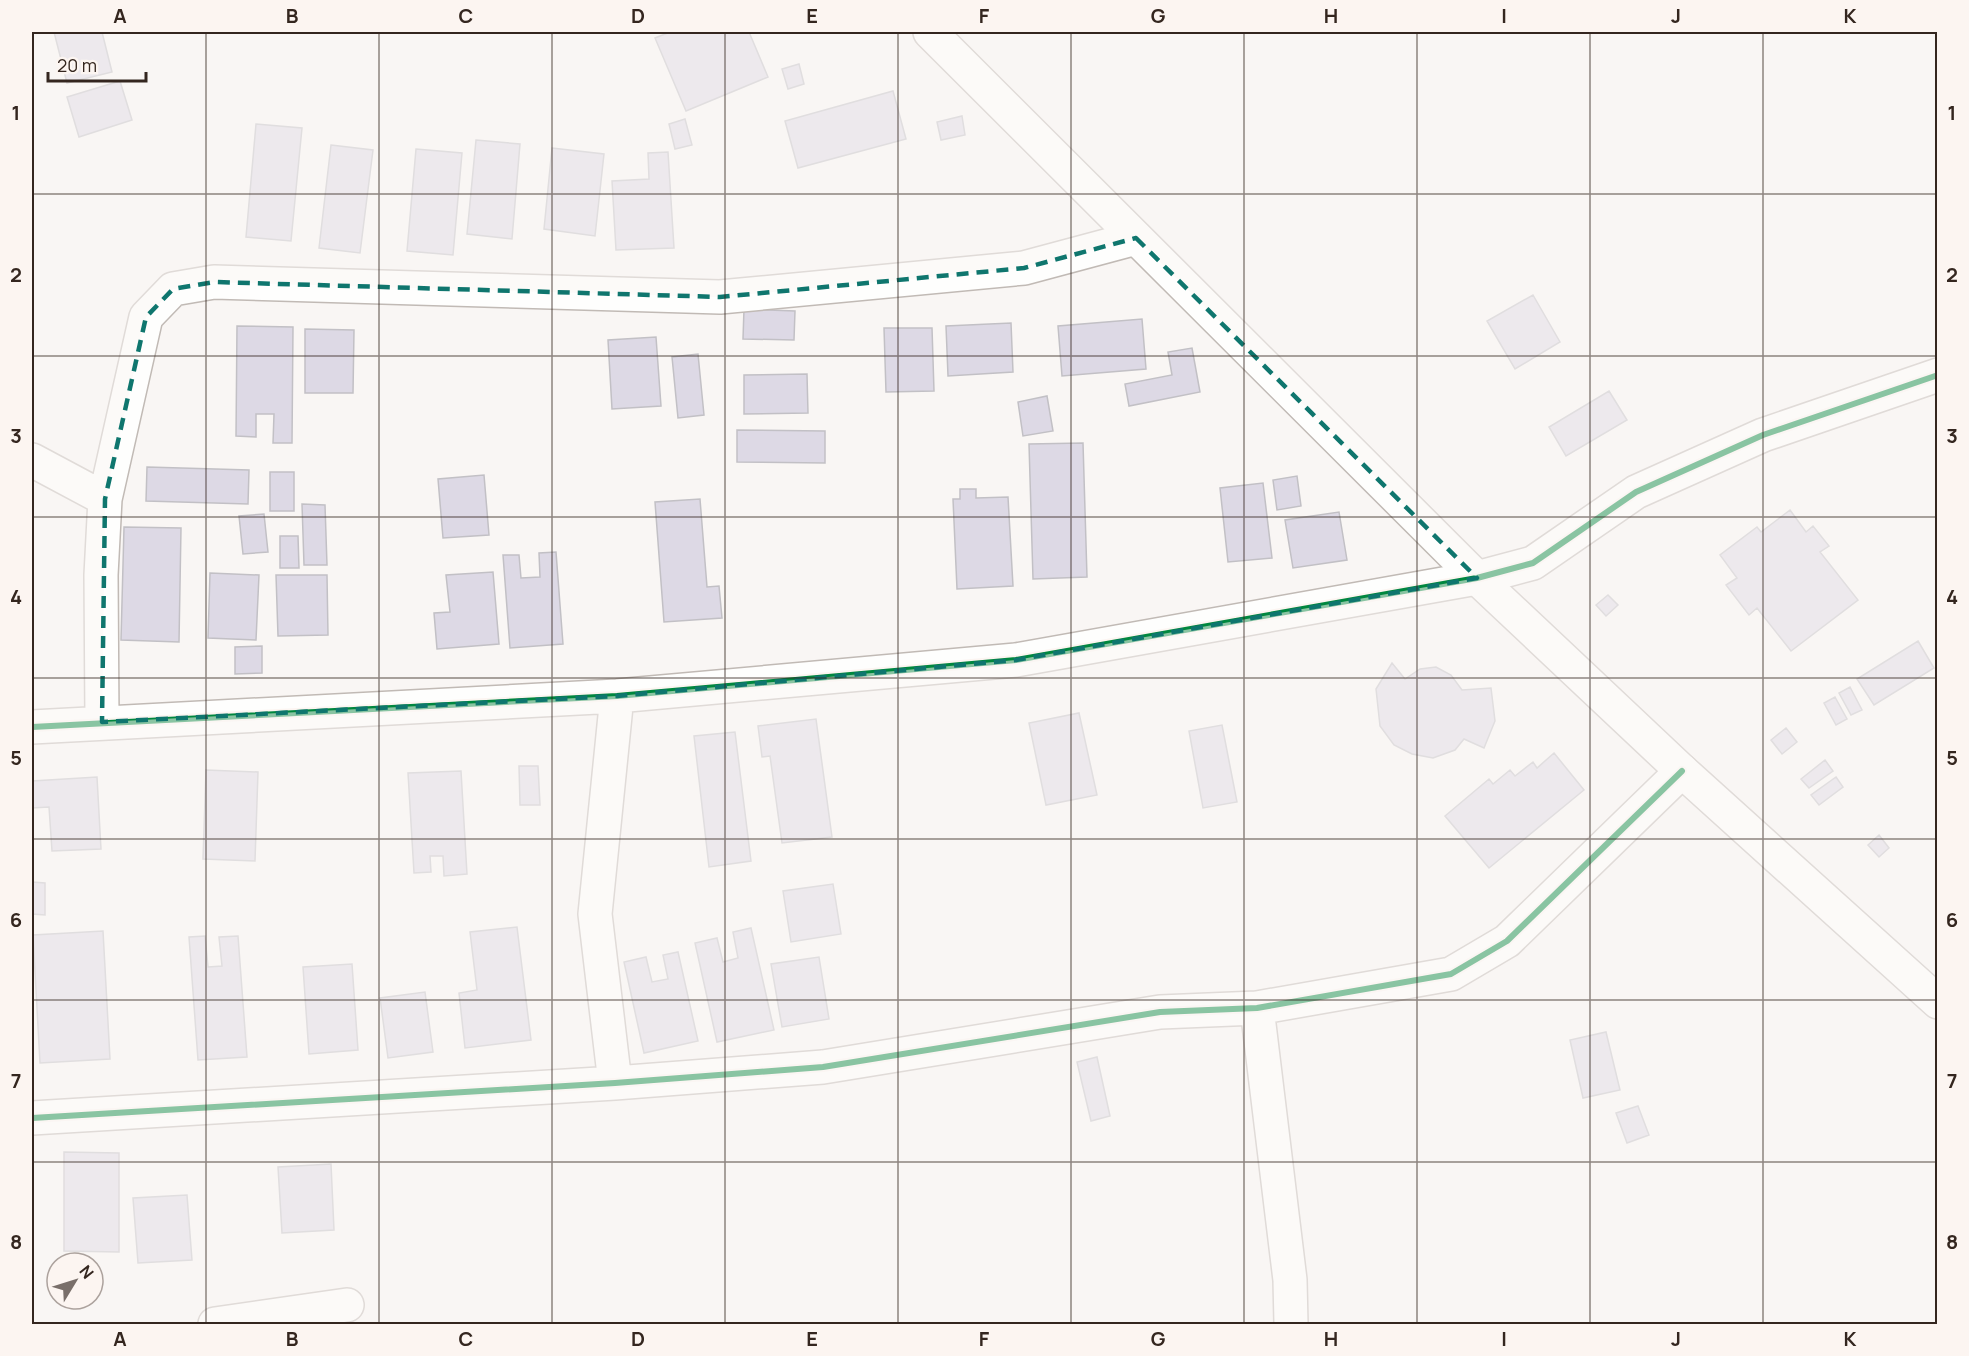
<svg xmlns="http://www.w3.org/2000/svg" width="1969" height="1356" viewBox="0 0 1969 1356" font-family="Manrope,sans-serif">
	<style>
		.building { fill: #ddd9e5; stroke: #c2c0c5; stroke-width: 1.5 }
		.lines { fill: none; stroke-linecap: round; stroke-linejoin: round }
		.street-casing { stroke: #c1bab5; stroke-width: 36 }
		.secondary-casing { stroke: #c1bab5; stroke-width: 36 }
		.street { stroke: #fefefd; stroke-width: 33 }
		.secondary { stroke: #fefefd; stroke-width: 33 }
		.cycleway-casing { stroke: #fcf5f1; stroke-width: 10 }
		.cycleway { stroke: #00873e; stroke-width: 6 }
		.marked { fill: none; stroke: #0f766e; stroke-width: 4.5; stroke-dasharray: 12 8; stroke-linejoin: round }
		.grid { fill: none; stroke: #34261f; stroke-width: 1.5; stroke-opacity: 0.55 }
		.neatline { fill: none; stroke: #34261f; stroke-width: 2 }
		.grid-label { font-size: 20px; text-anchor: middle; font-weight: bold; fill: #34261f }
	</style>
	<rect width="100%" height="100%" fill="#f9f6f4"/>
	<path class="building" d="M54,32H102L112,72L67,83Z
		M670,32H749L768,77L686,111L655,38Z
		M799,64L804,84L788,89L782,69Z
		M120,81L132,120L79,137L67,97Z
		M893,91L906,139L798,168L785,121Z
		M962,116L965,135L941,140L937,122Z
		M685,119L692,145L675,149L669,124Z
		M256,124L302,128L291,241L246,237Z
		M476,140L520,144L512,239L467,234Z
		M331,145L373,150L360,253L319,248Z
		M552,148L604,154L595,236L544,229Z
		M416,149L462,153L453,255L407,251Z
		M668,152L674,248L616,250L612,181L649,179L648,153Z
		M1533,295L1560,342L1515,369L1487,321Z
		M744,309L795,311L794,340L743,339Z
		M1142,319L1146,369L1062,376L1058,326Z
		M1011,323L1013,372L948,376L946,326Z
		M237,326L293,327L292,443H273L274,414H256V437L236,436Z
		M884,328H932L934,391L886,392Z
		M305,329L354,330L353,393H305Z
		M656,337L661,406L612,409L608,340Z
		M1192,348L1200,392L1129,406L1125,384L1172,375L1168,352Z
		M698,354L704,415L678,418L672,357Z
		M807,374L808,413L744,414V375Z
		M1609,391L1627,420L1566,456L1549,427Z
		M1047,396L1053,431L1023,436L1018,402Z
		M737,430L825,431V463L737,462Z
		M1083,443L1087,577L1033,579L1029,444Z
		M147,467L249,470L248,504L146,501Z
		M270,472H294V511H270Z
		M484,475L489,535L443,538L438,479Z
		M1297,476L1301,506L1277,510L1273,480Z
		M1263,483L1272,558L1228,562L1220,488Z
		M960,489H976V498L1008,497L1013,586L957,589L953,499H960Z
		M700,499L707,587L719,586L722,618L664,622L655,502Z
		M302,504L325,505L327,565H304Z
		M1790,510L1806,532L1813,526L1829,546L1820,552L1858,600L1791,651L1757,608L1749,615L1726,585L1737,578L1720,555L1757,527L1761,532Z
		M1339,512L1347,560L1293,568L1285,520Z
		M264,514L268,552L243,554L239,516Z
		M124,527L181,528L179,642L121,640Z
		M280,536H298L299,568H280Z
		M556,552L563,644L510,648L503,555H519L521,578L540,577L539,553Z
		M493,572L499,644L437,649L434,613L450,612L446,575Z
		M210,573L259,575L256,640L208,638Z
		M276,575H327L328,635L278,636Z
		M1608,595L1618,605L1606,616L1596,605Z
		M1918,641L1934,668L1874,705L1857,679Z
		M262,646V673L235,674V647Z
		M1392,663L1405,679L1420,669L1436,667L1451,675L1462,690L1491,688L1495,721L1484,748L1464,739L1455,750L1433,758L1412,754L1394,745L1380,726L1376,689Z
		M1850,687L1862,710L1851,715L1839,693Z
		M1835,697L1847,719L1836,725L1824,703Z
		M1079,713L1097,795L1046,805L1029,723Z
		M816,719L832,837L782,843L770,756L762,757L758,726Z
		M1222,725L1237,802L1203,808L1189,731Z
		M1786,728L1797,742L1782,754L1771,740Z
		M735,732L751,861L709,867L694,736Z
		M1554,753L1584,790L1489,868L1445,816L1489,779L1493,784L1510,770L1515,776L1533,762L1537,768Z
		M1825,760L1833,771L1809,788L1801,779Z
		M519,766H538L540,805H520Z
		M206,770L258,772L255,861L203,859Z
		M461,771L467,874L444,876L443,856H430L431,872L414,873L408,773Z
		M97,777L101,849L52,851L49,807L32,808V781Z
		M1836,777L1843,787L1819,805L1811,795Z
		M1879,835L1889,848L1879,857L1868,845Z
		M32,882L45,883V915L32,914Z
		M833,884L841,934L791,942L783,891Z
		M517,927L531,1040L465,1048L459,993L477,990L470,932Z
		M751,928L774,1030L717,1042L695,943L717,938L723,962L738,958L733,932Z
		M103,931L110,1059L40,1063L33,935Z
		M205,936L208,967L222,966L219,937L238,936L247,1057L198,1060L189,937Z
		M678,952L698,1041L644,1053L624,962L646,957L652,982L668,979L663,955Z
		M819,957L829,1019L782,1027L771,964Z
		M352,964L358,1050L309,1054L303,967Z
		M425,992L433,1052L388,1058L380,998Z
		M1606,1032L1620,1090L1583,1098L1570,1040Z
		M1097,1057L1110,1116L1091,1121L1077,1062Z
		M1638,1106L1649,1135L1627,1143L1616,1113Z
		M64,1152L119,1153V1252L64,1251Z
		M331,1164L334,1230L282,1233L278,1167Z
		M187,1195L192,1260L138,1263L133,1198Z"/>
	<g class="lines">
		<g class="street-casing">
			<path id="street" d="M32,460L105,499
				M102,722L101,575L105,499L146,317L173,289L214,282L720,297L1024,268L1136,238
				M32,727L617,696L1016,660L1477,578L1533,563L1636,492L1763,435L1938,375
				M1257,1008L1290,1280L1291,1324
				M615,1083L595,914L617,696
				M32,1118L615,1083L823,1067L1160,1012L1257,1008L1451,974L1507,941L1682,771
				M215,1324L347,1305"/>
		</g>
		<g class="secondary-casing">
			<path id="secondary" d="M930,32L1477,578L1682,771L1938,1002"/>
		</g>
		<use href="#street" class="street"/>
		<use href="#secondary" class="secondary"/>
		<g class="cycleway-casing">
			<path id="cycleway" d="M32,727L617,696L1016,660L1477,578L1533,563L1636,492L1763,435L1938,375
				M32,1118L615,1083L823,1067L1160,1012L1257,1008L1451,974L1507,941L1682,771"/>
		</g>
		<use href="#cycleway" class="cycleway"/>
	</g>
	<path d="M0 0H1969V1356H0ZM1136,238L1477,578L1016,660L617,696L102,722L105,499L146,317L173,289L214,282L720,297L1024,268Z" fill="#f9f6f4" fill-opacity=".55" fill-rule="evenodd"/>
	<path class="marked" d="M1136,238L1477,578L1016,660L617,696L102,722L105,499L146,317L173,289L214,282L720,297L1024,268Z"/>
	<path class="grid" d="M206,32V1324M379,32V1324M552,32V1324M725,32V1324M898,32V1324M1071,32V1324M1244,32V1324M1417,32V1324M1590,32V1324M1763,32V1324M32,194H1938M32,356H1938M32,517H1938M32,678H1938M32,839H1938M32,1000H1938M32,1162H1938"/>
	<rect width="1969" height="1356" fill="none" stroke="#fcf5f1" stroke-width="66"/>
	<g transform="translate(75 1281) rotate(52)"><circle r="28" fill="#fcf5f1" stroke="#aca29d" stroke-width="1.5"/>
	<path d="M0-4.5L10 22L0 15L-10 22Z" fill="#796f6a"/>
	<text y="-9" font-size="16" font-weight="bold" text-anchor="middle" fill="#34261f">N</text>
	</g>
	<path d="M48 72v9h98v-9" fill="none" stroke="#34261f" stroke-width="3"/>
	<text x="57" y="72" font-size="18" fill="#34261f" stroke="#fcf5f1" stroke-width="4.5" paint-order="stroke">20 m</text>
	<rect x="33" y="33" width="1903" height="1290" class="neatline"/>
	<g class="grid-label">
		<text x="120" y="23">A</text>
		<text x="292" y="23">B</text>
		<text x="466" y="23">C</text>
		<text x="638" y="23">D</text>
		<text x="812" y="23">E</text>
		<text x="984" y="23">F</text>
		<text x="1158" y="23">G</text>
		<text x="1331" y="23">H</text>
		<text x="1504" y="23">I</text>
		<text x="1676" y="23">J</text>
		<text x="1850" y="23">K</text>
		<text x="16" y="120">1</text>
		<text x="1952" y="120">1</text>
		<text x="16" y="282">2</text>
		<text x="1952" y="282">2</text>
		<text x="16" y="443">3</text>
		<text x="1952" y="443">3</text>
		<text x="16" y="604">4</text>
		<text x="1952" y="604">4</text>
		<text x="16" y="765">5</text>
		<text x="1952" y="765">5</text>
		<text x="16" y="927">6</text>
		<text x="1952" y="927">6</text>
		<text x="16" y="1088">7</text>
		<text x="1952" y="1088">7</text>
		<text x="16" y="1249">8</text>
		<text x="1952" y="1249">8</text>
		<text x="120" y="1346">A</text>
		<text x="292" y="1346">B</text>
		<text x="466" y="1346">C</text>
		<text x="638" y="1346">D</text>
		<text x="812" y="1346">E</text>
		<text x="984" y="1346">F</text>
		<text x="1158" y="1346">G</text>
		<text x="1331" y="1346">H</text>
		<text x="1504" y="1346">I</text>
		<text x="1676" y="1346">J</text>
		<text x="1850" y="1346">K</text>
	</g>
</svg>
